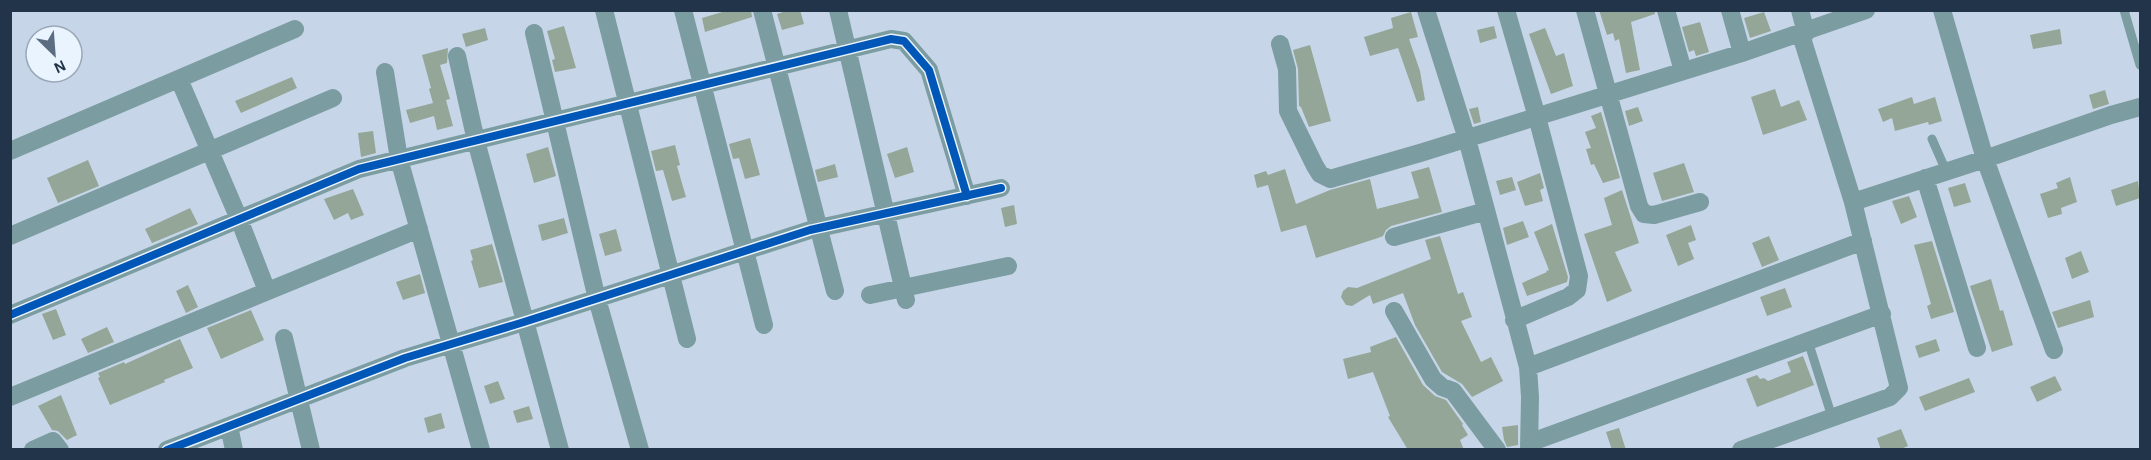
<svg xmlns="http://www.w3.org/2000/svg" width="2151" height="460" viewBox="0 0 2151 460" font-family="'Alegreya Sans',sans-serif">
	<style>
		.building { fill: #94a697 }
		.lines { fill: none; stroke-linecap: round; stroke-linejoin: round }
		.lane { stroke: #7b9ca1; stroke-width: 9 }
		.street { stroke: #7b9ca1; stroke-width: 18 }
		.cycleway-casing { stroke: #eaf4ff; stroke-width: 11 }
		.cycleway { stroke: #0057b8; stroke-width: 8 }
	</style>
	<rect width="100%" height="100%" fill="#c6d6e8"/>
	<path class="building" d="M729,10H751L752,17L705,32L702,18Z
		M789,10H800L804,24L782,30L777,14Z
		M1599,10H1655V14L1631,22L1640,70L1626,73L1619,39L1615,41L1613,33L1607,35Z
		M1411,12L1418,37L1409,39L1420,71L1425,100L1417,102L1398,48L1370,56L1364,37L1393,28L1391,18Z
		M1764,12L1771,31L1750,38L1744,18Z
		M1700,22L1709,52L1696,56L1694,50L1689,52L1682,27Z
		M564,26L576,68L555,72L552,60L555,59L547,31Z
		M1494,26L1497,38L1480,43L1477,30Z
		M485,28L488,40L466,47L462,34Z
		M1545,28L1556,56L1564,53L1573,86L1551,94L1529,34Z
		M2060,29L2062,44L2033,49L2030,35Z
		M1310,45L1331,121L1309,127L1301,107L1299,106L1298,69L1293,50Z
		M448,48L447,63L440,65L450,99L446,100L453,126L437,130L434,116L410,123L406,110L433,103L429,89L431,88L422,55Z
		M292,77L297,88L241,113L235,101Z
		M1775,89L1781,107L1799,100L1807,120L1763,135L1751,97Z
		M2105,90L2109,104L2093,109L2089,95Z
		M1912,97L1914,104L1935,97L1942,121L1929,125L1928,122L1895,131L1892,118L1883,122L1878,109Z
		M1478,107L1481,122L1474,124L1469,109Z
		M1638,107L1643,121L1629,126L1625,111Z
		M1601,112L1620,178L1603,183L1594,164L1591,165L1586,149L1591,148L1585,132L1596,128L1591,116Z
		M373,131L376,153L361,157L358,133Z
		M750,138L760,175L745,179L739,158L733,159L729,144Z
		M675,145L680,165L677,166L686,197L672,201L663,170L656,171L651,151Z
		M548,147L556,176L534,183L526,154Z
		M907,147L914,172L895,178L887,154Z
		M88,160L99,186L58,203L47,178Z
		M1684,163L1694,192L1662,201L1653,173Z
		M835,164L838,177L818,182L815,170Z
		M1429,167L1442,212L1391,226L1386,230L1383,236L1378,238L1316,258L1306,225L1281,232L1268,185L1257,188L1254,175L1266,171L1268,175L1285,169L1296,204L1330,190L1370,179L1377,209L1419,198L1411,172Z
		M1540,173L1544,188L1540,190L1543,201L1525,206L1517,182Z
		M1512,177L1516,190L1500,195L1496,181Z
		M2070,177L2077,202L2061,208L2062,214L2048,218L2040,194L2058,188L2056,183Z
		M2138,181L2140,198L2116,206L2111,190Z
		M1965,183L1971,202L1954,207L1948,188Z
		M353,189L364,215L351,220L348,213L334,220L324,199Z
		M1622,190L1639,243L1615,252L1632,291L1607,302L1584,234L1612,225L1604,198Z
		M1909,196L1917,217L1901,224L1892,201Z
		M1014,205L1017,224L1005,227L1001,208Z
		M190,208L198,224L152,243L145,229Z
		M564,218L568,233L542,241L538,225Z
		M1523,221L1529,237L1507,245L1503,228Z
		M1552,224L1568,277L1567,282L1527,296L1522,283L1547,272L1546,271L1549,270L1534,232Z
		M1691,225L1696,240L1688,243L1694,259L1678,266L1666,235Z
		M616,229L622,251L605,256L599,234Z
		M1440,236L1458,294L1463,292L1472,317L1461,321L1481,362L1491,357L1503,381L1472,397L1462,384L1442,372L1415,325L1403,293L1373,304L1370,295L1352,306L1346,305L1341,297L1343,291L1348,287L1357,288L1431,259L1425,240Z
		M1769,236L1779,260L1762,267L1752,243Z
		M1932,241L1954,312L1931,319L1927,306L1931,304L1914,245Z
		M492,244L503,282L479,288L471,261L473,260L470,250Z
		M2081,251L2089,272L2072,279L2065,258Z
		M420,274L425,293L403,300L396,282Z
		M1991,279L2000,311L2003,310L2013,345L1992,352L1970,286Z
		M188,285L198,307L186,313L176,291Z
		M1785,288L1792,307L1767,316L1760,297Z
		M2090,300L2094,317L2058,328L2052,312Z
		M56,309L66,335L53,340L42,314Z
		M251,310L264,340L221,359L207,328Z
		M107,327L114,342L88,353L81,339Z
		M1396,337L1423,385L1435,396L1446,400L1463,424L1462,425L1468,435L1460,440L1464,450H1408L1388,417L1390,416L1373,372L1348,379L1343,359L1371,352L1370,347Z
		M180,339L193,368L164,380L165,382L110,405L98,378L100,377L98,373L124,362L125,364Z
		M1936,339L1940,351L1919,358L1915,346Z
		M1803,356L1814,385L1757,407L1746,379L1757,375L1760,379L1764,378L1768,381L1791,372L1787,362Z
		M2055,376L2062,390L2037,402L2030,387Z
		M1969,378L1975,392L1925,411L1919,397Z
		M498,381L505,399L490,404L484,386Z
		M61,395L77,435L67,440L58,431L52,430L38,406Z
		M529,406L533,419L517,423L513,411Z
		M441,413L445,428L428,433L424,418Z
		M1518,425V445L1507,447L1504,440L1502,427Z
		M1619,428L1626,450H1612L1606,432Z
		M1901,429L1908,446L1898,450H1881L1877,438Z"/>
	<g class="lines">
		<path class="lane" d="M2124,10L2140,65
			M1932,139L1943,164L1951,170
			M1808,341L1832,417"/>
		<path class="street" d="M604,10L687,339
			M683,10L764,325
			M762,10L835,291
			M838,10L906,300
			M1426,10L1467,139L1528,367L1530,397L1529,450
			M1506,10L1537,117L1579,276L1577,290L1568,297L1514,320
			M1585,10L1639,206L1644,214L1654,215L1700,202
			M1666,10L1683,71
			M1730,10L1742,53
			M1800,10L1806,33
			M534,33L597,299L640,450
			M1801,35L1853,202L1985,159L1942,10
			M1280,44L1287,69L1288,111L1315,166L1320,174L1330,179L1420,153L1742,53L1866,10
			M457,56L476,141L560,450
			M385,72L399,159L481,450
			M179,79L239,219L267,291
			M10,151L295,29
			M1925,178L1977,348
			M10,236L333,98
			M1394,237L1486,211
			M870,295L1008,266
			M1394,311L1433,379L1442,387L1453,391L1497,450
			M10,315L359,169L891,39L904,41L929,70L967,196
			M284,338L311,450
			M2054,350L1985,159L2111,115L2140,107
			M1528,367L1863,241
			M10,397L419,229
			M229,426L234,450
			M1529,443L1882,314
			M33,450L53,441L60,450
			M167,450L405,358L524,322L810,230L1001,188
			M1741,450L1890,397L1899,388L1853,202"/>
		<g class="cycleway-casing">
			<path id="cycleway" d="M10,315L359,169L891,39L904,41L929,70L967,196
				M167,450L405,358L524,322L810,230L1001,188"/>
		</g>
		<use href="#cycleway" class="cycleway"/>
	</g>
	<rect width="2151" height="460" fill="none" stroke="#213449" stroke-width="24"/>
	<g transform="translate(54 54) rotate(155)"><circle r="28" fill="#eaf4ff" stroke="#9aa7b6" stroke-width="1.5"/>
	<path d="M0-4.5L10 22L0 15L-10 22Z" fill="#5b6d81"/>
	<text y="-9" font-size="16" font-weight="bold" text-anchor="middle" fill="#213449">N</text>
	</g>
</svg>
